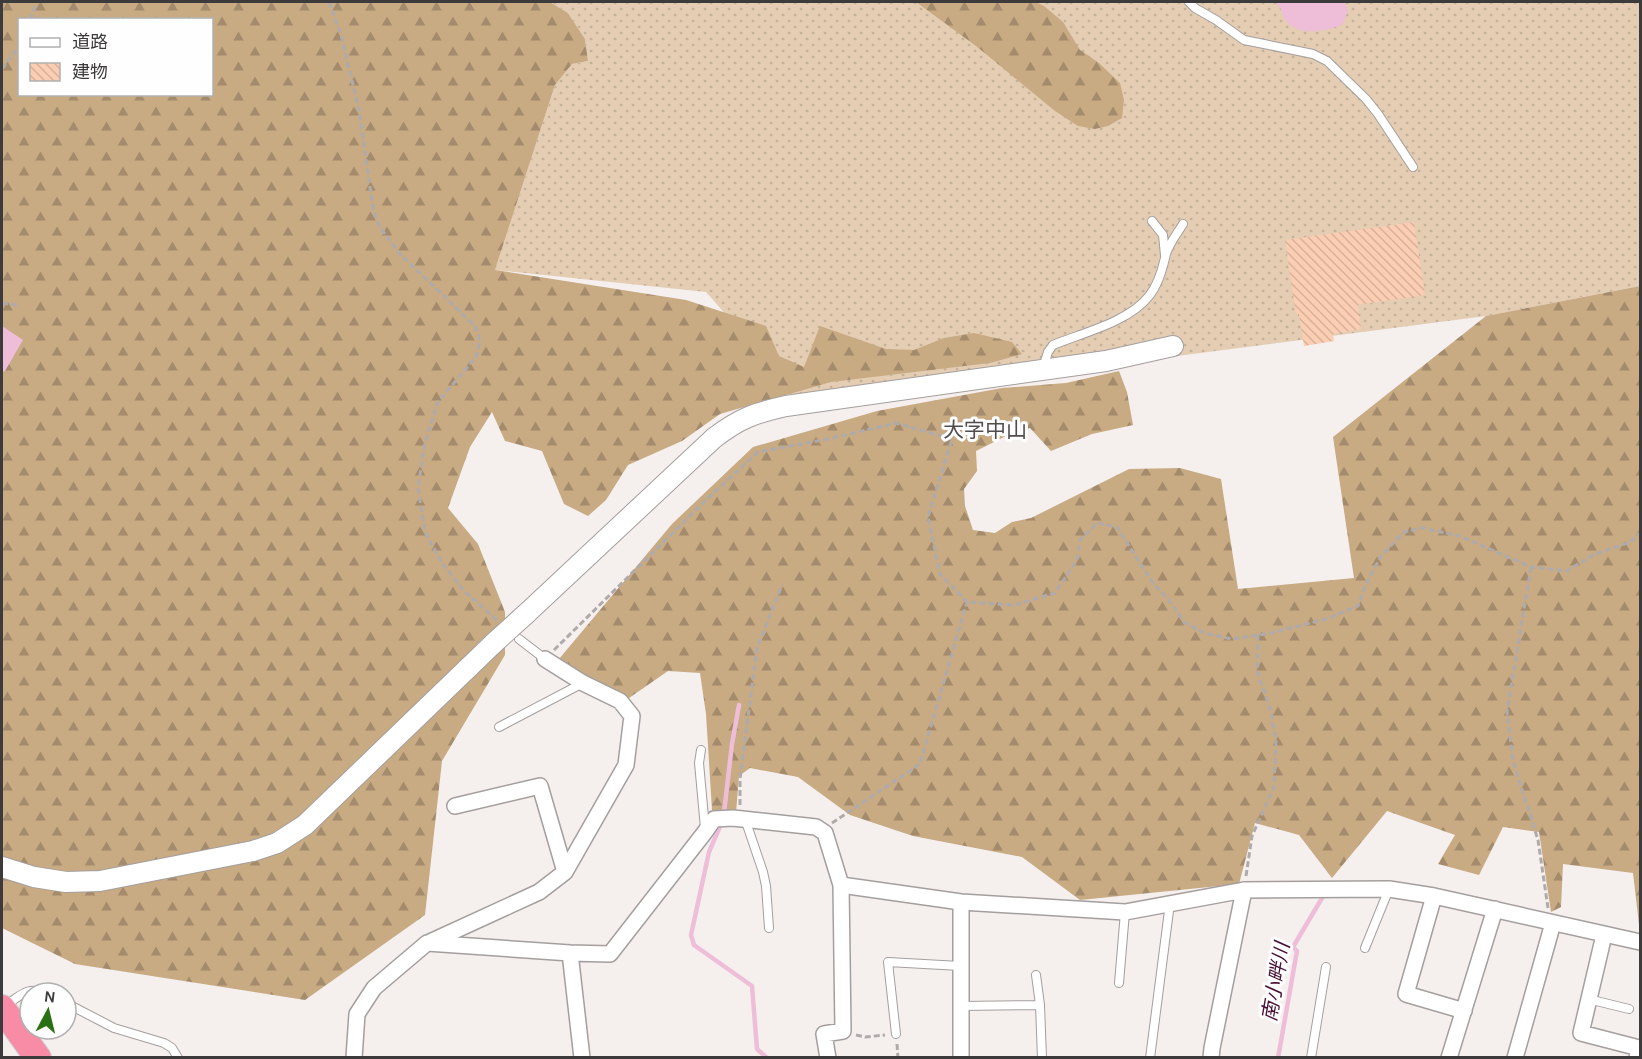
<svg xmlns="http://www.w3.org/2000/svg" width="1642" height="1059" viewBox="0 0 1642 1059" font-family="Karla,'Noto Sans JP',sans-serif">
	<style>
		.grass { fill: url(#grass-dots) }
		.forest { fill: url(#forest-firs); fill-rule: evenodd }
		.water { fill: #eebed8 }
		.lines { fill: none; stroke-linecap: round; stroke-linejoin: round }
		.stream { stroke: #eebed8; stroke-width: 4.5 }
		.building { fill: url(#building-back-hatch) }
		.service-casing { stroke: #a49f9e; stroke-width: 10 }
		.minor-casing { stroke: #a49f9e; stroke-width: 18 }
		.tertiary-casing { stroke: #a49f9e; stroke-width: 22 }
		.trunk-casing { stroke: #ccc; stroke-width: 28 }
		.path { stroke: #b0abab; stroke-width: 3; stroke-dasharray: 6 3; stroke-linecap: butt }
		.service { stroke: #fff; stroke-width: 8 }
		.minor { stroke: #fff; stroke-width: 15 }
		.tertiary { stroke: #fff; stroke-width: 20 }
		.trunk { stroke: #f88ca7; stroke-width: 26 }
		.tertiary-bridge-casing { stroke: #a49f9e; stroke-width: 22; stroke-linecap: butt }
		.tertiary-bridge { stroke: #fff; stroke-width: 20 }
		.labels { text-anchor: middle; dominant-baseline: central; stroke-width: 6; stroke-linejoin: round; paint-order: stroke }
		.water-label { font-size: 20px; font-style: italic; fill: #481135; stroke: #fffefe }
		.quarter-label { font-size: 21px; fill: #514d4c; stroke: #fffefe }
	</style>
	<defs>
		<pattern id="grass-dots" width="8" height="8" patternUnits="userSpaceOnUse" patternTransform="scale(1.5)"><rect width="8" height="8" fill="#e4cdb2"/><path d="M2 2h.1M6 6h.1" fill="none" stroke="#c4b19a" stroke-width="1.8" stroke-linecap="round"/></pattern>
		<pattern id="forest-firs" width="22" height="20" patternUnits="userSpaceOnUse" patternTransform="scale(1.5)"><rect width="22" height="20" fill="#c8aa83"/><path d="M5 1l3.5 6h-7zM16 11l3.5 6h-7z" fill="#a48b6c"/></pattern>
		<pattern id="building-back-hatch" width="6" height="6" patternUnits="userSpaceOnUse" patternTransform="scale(1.5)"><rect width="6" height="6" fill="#fbcdb3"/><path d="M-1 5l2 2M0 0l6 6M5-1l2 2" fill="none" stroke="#d8b19b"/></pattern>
	</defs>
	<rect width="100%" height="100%" fill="#f5efee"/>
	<path class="grass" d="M550,2H1640V286L1486,316L1007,378L800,408L766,360L706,292L495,270L555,85L572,64L588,61L585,39L568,13Z"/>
	<path class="forest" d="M2,2H550L568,13L585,39L588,61L572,64L555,85L495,270L686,300L766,326L779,356L804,367L820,326L886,349L914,350L944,338L974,333L1012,342L1022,354L990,363L831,382L720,414L682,441L628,465L606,500L588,516L564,504L542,451L505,441L492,412L470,447L448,508L478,544L505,612V655L442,761L425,915L305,1000L75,964L2,928ZM20,20H212V94H20Z
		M916,2H1036L1044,6L1063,22L1080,50L1099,63L1120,83L1124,100L1122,118L1108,126L1095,129L1078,126L1055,111L976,46Z
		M1640,286V933L1633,873L1563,864L1561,907L1551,912L1539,832L1503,827L1479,875L1438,864L1455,835L1387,811L1332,878L1299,835L1255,823L1239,884L1080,900L1022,857L913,836L850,815L798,777L750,768L739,776L736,813L712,810L706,714L700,673L668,671L629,698L562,667L559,659L672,524L753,447L877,411L1002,388L1066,383L1119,371L1127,392L1133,425L1092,434L1051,451L1030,428L1012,433L976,451L977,471L964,489L965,506L973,530L995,533L1012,522L1031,518L1129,469L1180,468L1221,479L1238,589L1354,578L1333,437L1486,316Z"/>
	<path class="water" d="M1276,2H1345L1348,11L1342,25C1326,31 1300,37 1287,22C1282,16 1282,8 1276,2Z
		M2,326L23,340L5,371L2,372Z"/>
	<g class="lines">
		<path class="stream" d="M724,813L732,744L739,705
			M721,824L709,852L691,935L694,945L752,986L757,1049L767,1058
			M1278,1058L1297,951L1293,947L1325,893"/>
	</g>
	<path class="building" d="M1414,222L1425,295L1358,305L1361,329L1333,334L1334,341L1304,346L1299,314L1296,315L1285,240Z"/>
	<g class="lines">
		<g class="service-casing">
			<path id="service" d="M1189,2L1195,8L1216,20L1244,40L1313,54L1327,61L1366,99L1378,114L1413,167
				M1152,221L1163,235L1165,255
				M1043,368L1048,352L1053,345C1082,333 1129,322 1149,296C1158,285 1162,271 1165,258C1167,246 1177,234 1183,224
				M519,639L545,659
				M499,727L583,683
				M701,750L699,763L705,828
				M745,819L763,872L766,886L769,928
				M1365,948L1389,889
				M1036,975L1040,1005L1042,1058
				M1119,983L1125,912
				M1588,999L1629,1009
				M66,1003L114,1028L164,1043L172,1048L178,1058
				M6,1005C20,996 28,986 44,993
				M961,1006L1040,1005
				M896,1034L888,962L960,966
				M1150,1058L1170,903
				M1311,1058L1326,967"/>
		</g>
		<g class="minor-casing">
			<path id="minor" d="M455,806L540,786L565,872
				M1434,896L1406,994L1464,1011
				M1604,935L1581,1033L1639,1048L1637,1058
				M430,942L539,892L565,872L626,765L632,716L620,701L583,683L545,659
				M570,953L582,1058
				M354,1058L357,1014L374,988L427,943L570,953L610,954L705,832L714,819L733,818L816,827L825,833L841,885L961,902L1125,912L1244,890L1389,889L1434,896L1640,942
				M828,1058L824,1034L843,1031L841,885
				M961,1058V902
				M1211,1058L1212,1048L1244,890
				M1449,1058L1495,909
				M1515,1058L1553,923"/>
		</g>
		<g class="tertiary-casing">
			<path id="tertiary" d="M527,613L714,438C740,418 755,413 786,406L1106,361L1173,346
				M2,867L34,877L66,882L100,881L253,851L277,843L305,825L495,642"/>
		</g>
		<g class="trunk-casing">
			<path id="trunk" d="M2,1008L38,1058"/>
		</g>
		<path class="path" d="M329,2L341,35L359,110L373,208L379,226L400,254L475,326L479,335V345L476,357L438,402L425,442L418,488L425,532L442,563L464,591L497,620
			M30,20L37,2
			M2,69L20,45
			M2,303L17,305
			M1531,567L1507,712L1513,761L1538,840L1548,908
			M554,650L703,503L758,452L828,439L896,423L952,439L928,517L940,574L967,602L1014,605L1055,593L1077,560L1080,540L1097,523L1117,527L1153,583L1169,600L1184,622L1204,633L1232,639L1271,633L1326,619L1358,606L1366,584L1381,556L1404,532L1422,528L1460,536L1531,567L1567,571L1593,555L1630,542L1640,533
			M740,805V779L757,648L782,585
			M832,823L920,764L967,602
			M1246,876L1252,836L1274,787L1276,740L1270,708L1257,671L1258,635
			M856,1035L865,1037L885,1035
			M897,1044L898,1058"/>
		<use href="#service" class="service"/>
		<use href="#minor" class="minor"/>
		<use href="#tertiary" class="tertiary"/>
		<use href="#trunk" class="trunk"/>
		<g class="tertiary-bridge-casing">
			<path id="tertiary-bridge" d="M495,642L527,613"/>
		</g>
		<use href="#tertiary-bridge" class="tertiary-bridge"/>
	</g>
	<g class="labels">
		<g class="water-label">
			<text transform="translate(1276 982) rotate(-80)">南小畔川</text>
		</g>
		<g class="quarter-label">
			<text x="985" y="430">大字中山</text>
		</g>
	</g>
	<rect width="1642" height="1059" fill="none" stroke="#3c3a3a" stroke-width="6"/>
	<rect x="18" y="18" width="195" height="78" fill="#fffefe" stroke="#b1b0b0" stroke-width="1.5"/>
	<rect x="30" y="38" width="30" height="9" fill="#ffffff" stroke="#b1b0b0" stroke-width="1.5"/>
	<text x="72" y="48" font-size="18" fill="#3c3a3a">道路</text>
	<rect x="30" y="63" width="30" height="18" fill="url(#building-back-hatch)" stroke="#b1b0b0" stroke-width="1.5"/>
	<text x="72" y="78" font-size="18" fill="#3c3a3a">建物</text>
	<g transform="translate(48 1011) rotate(7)"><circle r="28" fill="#fffefe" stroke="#b1b0b0" stroke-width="1.5"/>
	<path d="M0-4.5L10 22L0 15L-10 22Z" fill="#2a7112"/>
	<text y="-9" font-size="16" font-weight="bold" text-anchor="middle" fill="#3c3a3a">N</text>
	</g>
</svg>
